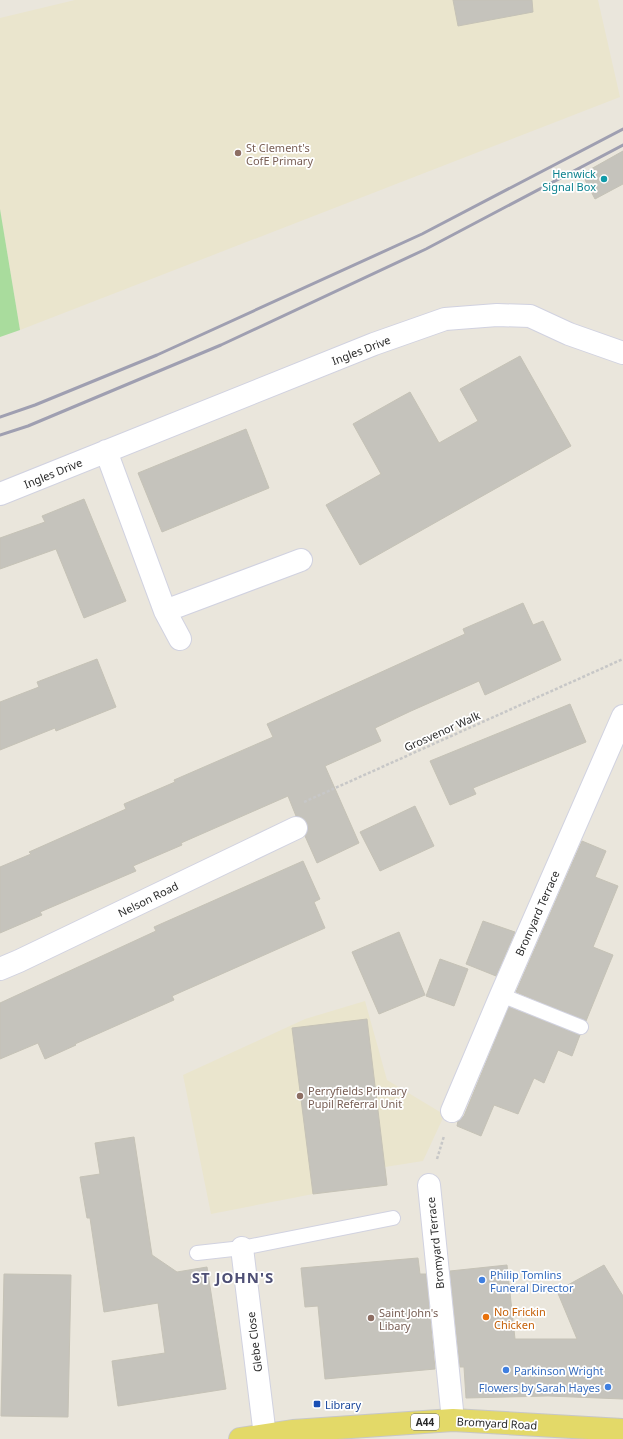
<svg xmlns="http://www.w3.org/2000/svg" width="623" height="1439" viewBox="0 0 623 1439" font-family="'Noto Sans',sans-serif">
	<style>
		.education { fill: #eae5cd }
		.green { fill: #a9dc9d }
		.building { fill: #c5c3bc; stroke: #c5c2b6 }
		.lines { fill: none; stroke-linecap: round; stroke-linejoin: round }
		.service-casing { stroke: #d1d2e0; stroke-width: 16 }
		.minor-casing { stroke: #d1d2e0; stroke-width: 24 }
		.primary-casing { stroke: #c7c7c7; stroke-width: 24 }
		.path { stroke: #c7c7c7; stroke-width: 2.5; stroke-dasharray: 3 2; stroke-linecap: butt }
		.service { stroke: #fff; stroke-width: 14 }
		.minor { stroke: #fff; stroke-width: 22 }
		.primary { stroke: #e3d968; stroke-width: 22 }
		.rail { stroke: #9f9fb1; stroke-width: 3 }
		.education-dot { fill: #8d6e63; stroke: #fff; stroke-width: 1.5 }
		.culture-dot { fill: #0f9aa8; stroke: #fff; stroke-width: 1.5 }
		.shop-dot { fill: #3f7fe0; stroke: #fff; stroke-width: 1.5 }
		.food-dot { fill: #e8710a; stroke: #fff; stroke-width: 1.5 }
		.transit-dot { fill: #1a4fb4; stroke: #fff; stroke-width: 1.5 }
		.labels { text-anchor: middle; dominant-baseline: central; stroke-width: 3.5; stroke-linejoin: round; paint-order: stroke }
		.shield { fill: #fff; stroke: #696969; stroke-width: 1 }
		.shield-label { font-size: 10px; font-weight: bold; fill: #292929 }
		.education-label { font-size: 11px; fill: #785e54; stroke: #fff; text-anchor: start }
		.culture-label { font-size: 11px; fill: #0d838f; stroke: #fff; text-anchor: end }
		.street-label { font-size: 11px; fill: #292929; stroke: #fff }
		.shop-label { font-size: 11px; fill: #366cbe; stroke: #fff; text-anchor: start }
		.food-label { font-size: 11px; fill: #c56008; stroke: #fff; text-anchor: start }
		.transit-label { font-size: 11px; fill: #164399; stroke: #fff; text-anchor: start }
		.district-label { font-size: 15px; font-weight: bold; letter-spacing: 1px; fill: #4e4f75; stroke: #fff }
	</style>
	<rect width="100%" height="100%" fill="#eae6dc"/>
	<path class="education" d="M75,0H598L620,97L20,330L0,209V18Z
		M365,1001L387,1080L440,1112L443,1118L423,1161L385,1167L387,1185L313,1194L211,1214L183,1075L305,1019Z"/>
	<path class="green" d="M0,209L20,330L0,337Z"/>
	<path class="building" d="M453,0H532L533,12L458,26Z
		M623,151V184L595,199L582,174Z
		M520,356L571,446L360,565L326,505L381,474L353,424L410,392L439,443L478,421L460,389Z
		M246,429L269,488L162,532L138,473Z
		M84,499L126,601L84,618L56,549L0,569V538L45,522L42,516Z
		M523,603L533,625L543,621L561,660L485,695L479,681L411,711L375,728L381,741L325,766L359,843L317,863L305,836L308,829L307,823L303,818L296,816L288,796L181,843L182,845L133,866L136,871L40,912L42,915L0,933V867L31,854L29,852L126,809L124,804L175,782L174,780L273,737L267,724L465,634L463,629Z
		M97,659L116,707L56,731L55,728L0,750V702L39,687L37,682Z
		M570,704L586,742L473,788L476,794L450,805L430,761Z
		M415,806L434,846L380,871L360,832Z
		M582,841L606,851L595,877L618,886L593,947L613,955L586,1021L516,992Z
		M303,861L320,899L314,902L325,928L172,996L174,1000L75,1044L76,1045L45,1059L38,1043L0,1059V1003L156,931L154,927Z
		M483,921L515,932L496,976L466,964Z
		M399,932L425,995L379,1014L352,952Z
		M440,959L468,969L454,1006L426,996Z
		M509,1007L580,1035L572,1056L558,1050L544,1083L534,1078L518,1114L494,1105L481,1136L457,1126L458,1121L464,1116Z
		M367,1019L387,1185L313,1194L292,1028Z
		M134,1137L152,1255L177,1272L207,1267L226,1389L118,1406L112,1361L165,1353L158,1303L104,1312L90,1218H87L80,1177L100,1174L95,1143Z
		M418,1258L420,1274H426L435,1369L325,1379L318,1306L305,1307L301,1268Z
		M507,1265L515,1339H577L557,1291L604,1265L623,1296V1399L548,1396L466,1398L464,1367H460L450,1271Z
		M4,1274L71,1275L68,1417L1,1416Z"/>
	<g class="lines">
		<g class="service-casing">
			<path id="service" d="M501,995L581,1027
				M197,1253L242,1248L393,1218"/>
		</g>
		<g class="minor-casing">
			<path id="minor" d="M106,451L165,611L180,639
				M0,494L374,344L445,319L497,315L530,316L569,334L623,353
				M165,611L301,560
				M0,969L19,961L296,828
				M452,1111L501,995L623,716
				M429,1185L453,1420
				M242,1248L265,1436"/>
		</g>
		<g class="primary-casing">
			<path id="primary" d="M240,1439L293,1431L453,1420L623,1430"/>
		</g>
		<path class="path" d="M304,802L623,659
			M437,1159L444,1136"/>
		<use href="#service" class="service"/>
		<use href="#minor" class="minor"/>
		<use href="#primary" class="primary"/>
		<path class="rail" d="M0,417L35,405L157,355L422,234L623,129
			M0,435L28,426L221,345L426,249L623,145"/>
	</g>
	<g class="education-dot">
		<circle cx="238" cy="153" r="4"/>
		<circle cx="300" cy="1096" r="4"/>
		<circle cx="371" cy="1318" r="4"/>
	</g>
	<circle class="culture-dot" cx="604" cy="179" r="4"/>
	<g class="shop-dot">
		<circle cx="482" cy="1280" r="4"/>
		<circle cx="506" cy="1370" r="4"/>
		<circle cx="608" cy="1387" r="4"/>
	</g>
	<circle class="food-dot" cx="486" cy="1317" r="4"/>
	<rect class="transit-dot" x="313" y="1400" width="8" height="8" rx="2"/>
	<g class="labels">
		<rect class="shield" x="411" y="1414" width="28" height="16" rx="3"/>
		<g class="shield-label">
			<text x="425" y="1422">A44</text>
		</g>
		<g class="education-label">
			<text x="246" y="147">St Clement's<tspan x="246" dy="13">CofE Primary</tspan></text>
			<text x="308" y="1090">Perryfields Primary<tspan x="308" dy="13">Pupil Referral Unit</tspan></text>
			<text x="379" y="1312">Saint John's<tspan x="379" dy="13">Libary</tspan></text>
		</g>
		<g class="culture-label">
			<text x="596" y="173">Henwick<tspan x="596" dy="13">Signal Box</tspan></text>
		</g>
		<g class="street-label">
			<text transform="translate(361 350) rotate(-21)">Ingles Drive</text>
			<text transform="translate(53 473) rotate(-22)">Ingles Drive</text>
			<text transform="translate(442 731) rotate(-24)">Grosvenor Walk</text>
			<text transform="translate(148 899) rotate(-26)">Nelson Road</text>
			<text transform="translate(537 913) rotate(-66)">Bromyard Terrace</text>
			<text transform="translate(435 1243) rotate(-96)">Bromyard Terrace</text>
			<text transform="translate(254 1342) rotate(-97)">Glebe Close</text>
			<text transform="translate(497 1423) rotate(3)">Bromyard Road</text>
		</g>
		<g class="shop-label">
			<text x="490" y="1274">Philip Tomlins<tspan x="490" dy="13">Funeral Director</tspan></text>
			<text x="514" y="1370">Parkinson Wright</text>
			<text x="600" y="1387" text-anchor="end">Flowers by Sarah Hayes</text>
		</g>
		<g class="food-label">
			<text x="494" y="1311">No Frickin<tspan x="494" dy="13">Chicken</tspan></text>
		</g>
		<g class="transit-label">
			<text x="325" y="1404">Library</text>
		</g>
		<g class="district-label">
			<text x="233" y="1277">ST JOHN'S</text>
		</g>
	</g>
</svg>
